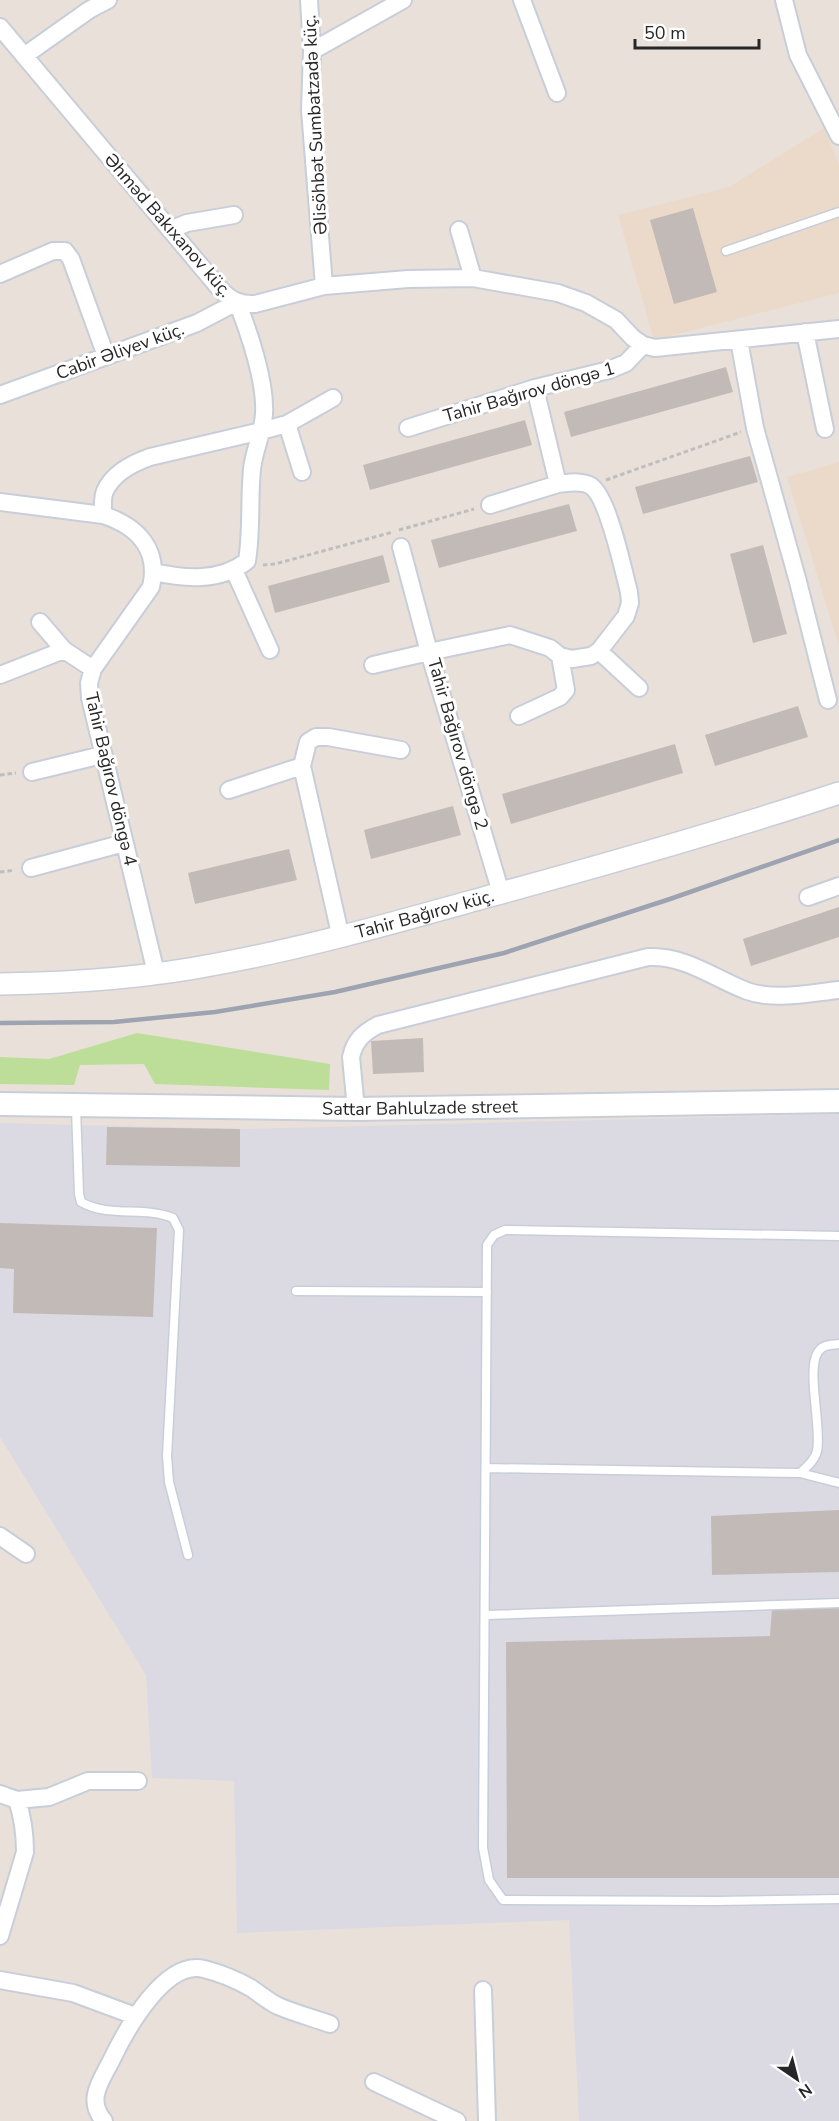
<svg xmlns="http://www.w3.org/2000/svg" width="839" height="2121" viewBox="0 0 839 2121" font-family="'Nunito Sans',sans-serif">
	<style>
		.industrial { fill: #dbdae2 }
		.education { fill: #ebdac9 }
		.green { fill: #bcde98 }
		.building { fill: #c2bab6 }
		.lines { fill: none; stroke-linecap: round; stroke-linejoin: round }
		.service-casing { stroke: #c8ced9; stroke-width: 11 }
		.minor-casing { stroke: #c8ced9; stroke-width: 20 }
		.tertiary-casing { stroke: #c8ced9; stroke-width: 24 }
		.secondary-casing { stroke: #c8ced9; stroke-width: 26 }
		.path { stroke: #bebebe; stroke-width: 3; stroke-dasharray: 4.5 3; stroke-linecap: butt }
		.service { stroke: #fff; stroke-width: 8 }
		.minor { stroke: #fff; stroke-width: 16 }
		.tertiary { stroke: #fff; stroke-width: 21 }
		.secondary { stroke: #fff; stroke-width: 22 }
		.rail { stroke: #9da3b1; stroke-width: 4.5 }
		.labels { text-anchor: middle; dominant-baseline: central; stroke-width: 6; stroke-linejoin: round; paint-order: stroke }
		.street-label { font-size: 18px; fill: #272727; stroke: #fff }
	</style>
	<rect width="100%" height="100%" fill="#e9e0d9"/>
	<path class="industrial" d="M839,1114V2121H579L569,1920L237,1933L234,1781L152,1778L146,1675L0,1437V1123L240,1129Z"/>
	<path class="education" d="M824,128L839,165V293L654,340L618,215L729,187Z
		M839,462V646L787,477Z"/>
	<path class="green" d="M137,1033L330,1064L329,1090L155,1084L144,1064L80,1065L74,1085L0,1084V1057L49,1059Z"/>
	<path class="building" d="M693,208L717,292L674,304L650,220Z
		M726,367L733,392L571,437L564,412Z
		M525,420L532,445L370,490L363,465Z
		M750,456L758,482L643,514L635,487Z
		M569,504L577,531L439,568L431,540Z
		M763,545L787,634L753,643L730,554Z
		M383,555L390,582L275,613L268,586Z
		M798,706L808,737L715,766L705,735Z
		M675,744L683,773L511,824L502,794Z
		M453,806L461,835L371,859L364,830Z
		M289,849L297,880L195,904L188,873Z
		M839,907V937L751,966L743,939Z
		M423,1038L424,1072L373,1074L371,1041Z
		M107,1127L240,1129V1167L106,1165Z
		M0,1223L157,1228L153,1317L13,1313L14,1269L0,1268Z
		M839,1510V1572L712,1575L711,1516Z
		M772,1608H839V1878H507L506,1642L770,1636Z"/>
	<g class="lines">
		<g class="service-casing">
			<path id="service" d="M726,251L839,212
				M76,1108L79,1194L81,1202C109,1218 144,1206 173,1218L179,1230L167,1456L169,1482L188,1555
				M839,1236L505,1230L494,1235L487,1245L483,1848L489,1880L503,1900L715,1901L839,1899
				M296,1291L487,1292
				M486,1468L800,1473C807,1467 815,1460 817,1451C822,1428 806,1369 818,1352C823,1344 831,1345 839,1344
				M800,1473L839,1483
				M485,1615L839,1603"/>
		</g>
		<g class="minor-casing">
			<path id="minor" d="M309,0L312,51L310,110L324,286
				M522,0L557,93
				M784,0L798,55L839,136
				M0,27L220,289C230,300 240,305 255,304L324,286L408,279L473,278L558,293L586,303L616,320L633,338L643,345L655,348L839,329
				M312,51L403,0
				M24,56L89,10L108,0
				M170,230L187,223L234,215
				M459,230L473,278
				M0,274L53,251H65L71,259L106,356
				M805,332L825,429
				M739,340L755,428L797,578L828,700
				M0,395L197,323L237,302C249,332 266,382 264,414C263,433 254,450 252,469C249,500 252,530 247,561C220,582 185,579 154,572
				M287,424L302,472
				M408,428L535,388L609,370L626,363L643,345
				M0,502L103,515C137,526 160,549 151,587L93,669L89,683L90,698L156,973
				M490,505L558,484
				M103,515C103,508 102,497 105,491C113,473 133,463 150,457L261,431L287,424L333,398
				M234,570L270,650
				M40,622L64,650L93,669
				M599,651L639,688
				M373,665L429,652L401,547
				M0,675L64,650
				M519,716L560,697L566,690L560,656
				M32,772L102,755
				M229,790L302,766
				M31,868L124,843
				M501,893L429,652L510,635L550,648L560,656L572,659L591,656L599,651L626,616L630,603L629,592C623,569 608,497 591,486C582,480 568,483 558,484L535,388
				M808,897L839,886
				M341,938L302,766L308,742L316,737H328L401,750
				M356,1109L351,1057C355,1040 363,1033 378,1025L648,957C685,955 715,979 747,991C775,1001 810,993 839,990
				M0,1536L26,1554
				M0,1794L17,1800C23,1818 25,1834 25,1852L0,1936
				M17,1800L49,1797L88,1781H138
				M0,1980L73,1993L135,2016
				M483,1990L487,2121
				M374,2082L457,2121
				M104,2121C85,2099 102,2080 112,2059C126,2030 165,1959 204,1969C220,1973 237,1980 251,1988C260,1994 268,2001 278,2006C294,2013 313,2018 330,2024"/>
		</g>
		<g class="tertiary-casing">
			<g id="tertiary">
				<path id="s1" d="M0,984C72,983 146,978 217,964C310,947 400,921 490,896C607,864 724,831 839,793"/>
			</g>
		</g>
		<g class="secondary-casing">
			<g id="secondary">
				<path id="s2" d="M0,1104L356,1109L839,1101"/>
			</g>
		</g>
		<path class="path" d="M606,480L741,432
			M399,530L474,509
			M263,565L275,564L393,532
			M0,775L16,773
			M0,872L15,870"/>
		<use href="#service" class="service"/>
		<use href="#minor" class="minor"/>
		<use href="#tertiary" class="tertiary"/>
		<use href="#secondary" class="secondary"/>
		<path class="rail" d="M0,1023L114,1022L215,1012L335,992L504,953L670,899L839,840"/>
	</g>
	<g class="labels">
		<g class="street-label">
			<text transform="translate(315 125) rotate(-93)">Əlisöhbət Sumbatzadə küç.</text>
			<text transform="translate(168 225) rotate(49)">Əhməd Bakıxanov küç.</text>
			<text transform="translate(120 351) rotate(-20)">Cabir Əliyev küç.</text>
			<text transform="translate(529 392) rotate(-16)">Tahir Bağırov döngə 1</text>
			<text transform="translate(458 744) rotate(74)">Tahir Bağırov döngə 2</text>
			<text transform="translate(111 779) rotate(77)">Tahir Bağırov döngə 4</text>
			<text stroke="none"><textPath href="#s1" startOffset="432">Tahir Bağırov küç.</textPath></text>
			<text stroke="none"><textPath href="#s2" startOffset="420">Sattar Bahlulzade street</textPath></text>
		</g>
	</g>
	<g transform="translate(797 2079) rotate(145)" stroke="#ffffff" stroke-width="4.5" paint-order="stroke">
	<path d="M0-4.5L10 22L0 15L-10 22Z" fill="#272727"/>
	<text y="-9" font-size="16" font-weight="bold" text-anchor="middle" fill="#272727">N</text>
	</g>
	<path d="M635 39v9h124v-9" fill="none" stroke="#272727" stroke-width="3"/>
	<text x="644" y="39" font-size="18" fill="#272727" stroke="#ffffff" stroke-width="4.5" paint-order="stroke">50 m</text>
</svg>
